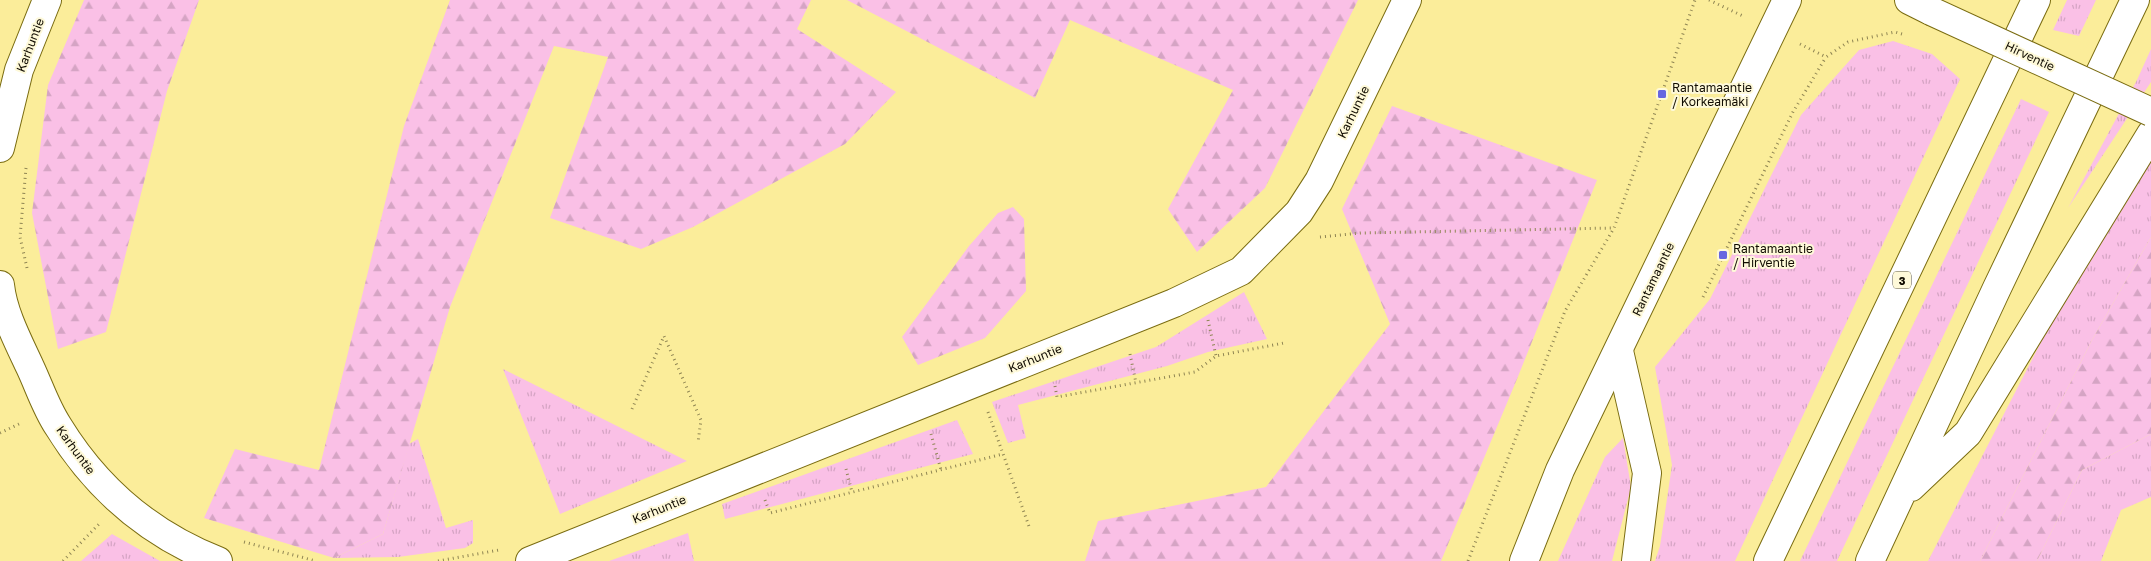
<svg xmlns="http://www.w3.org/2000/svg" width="2151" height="561" viewBox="0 0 2151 561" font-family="'Golos Text',sans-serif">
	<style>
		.grass { fill: url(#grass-tufts) }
		.forest { fill: url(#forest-firs) }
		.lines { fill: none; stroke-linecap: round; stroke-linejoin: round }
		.minor-casing { stroke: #7a6c11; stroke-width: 30 }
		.major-casing { stroke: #7a6c11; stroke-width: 30 }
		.highway-casing { stroke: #7a6c11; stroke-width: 30 }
		.path { stroke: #8f8553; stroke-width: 3; stroke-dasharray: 1 4; stroke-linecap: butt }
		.minor { stroke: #fff; stroke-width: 28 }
		.major { stroke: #fff; stroke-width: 28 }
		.highway { stroke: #fff; stroke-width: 28 }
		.minor-bridge-casing { stroke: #7a6c11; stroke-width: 30; stroke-linecap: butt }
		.minor-bridge { stroke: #fff; stroke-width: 28 }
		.poi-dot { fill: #6766e0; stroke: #fef9d9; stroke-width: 2 }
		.labels { text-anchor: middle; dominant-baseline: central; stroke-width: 4; stroke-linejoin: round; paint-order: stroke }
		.shield { fill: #fef9d9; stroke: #575241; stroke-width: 1 }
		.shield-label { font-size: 11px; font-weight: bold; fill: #100b00 }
		.street-label { font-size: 12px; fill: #100b00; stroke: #fef9d9 }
		.poi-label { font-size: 12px; fill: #100b00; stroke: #fef9d9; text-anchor: start }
	</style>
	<defs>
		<pattern id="grass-tufts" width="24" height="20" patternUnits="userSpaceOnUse" patternTransform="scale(1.25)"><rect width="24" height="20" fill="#fac0e6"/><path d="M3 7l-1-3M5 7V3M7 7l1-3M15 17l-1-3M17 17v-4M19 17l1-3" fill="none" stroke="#d5a4c4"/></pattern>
		<pattern id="forest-firs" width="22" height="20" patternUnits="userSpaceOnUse" patternTransform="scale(1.25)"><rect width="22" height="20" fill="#fac0e6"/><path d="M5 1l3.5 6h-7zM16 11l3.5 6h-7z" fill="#d5a4c4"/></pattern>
	</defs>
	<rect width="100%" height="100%" fill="#fbed9a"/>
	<path class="grass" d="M2067,0H2096L2079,36L2053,30Z
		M1893,41L1932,54L1960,79L1735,561H1655L1660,546L1672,465L1655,367L1710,299L1801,115L1859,50Z
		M2151,49V82L2068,208L2137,80Z
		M2021,99L2049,112L1837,561H1800Z
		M2151,156V237L2092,340L1980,561H1928L2071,284Z
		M1244,292L1267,339L1208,352L1167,366L1018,405L1026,438L1008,443L992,402L1156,347Z
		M503,369L687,461L560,514Z
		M957,420L973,454L725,519L722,504Z
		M2151,434V497L2121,510L2101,561H2037L2082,470Z
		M1623,438L1631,487L1612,561H1558L1605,457Z
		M418,439L446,528L473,520V543L465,548L398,557L334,558L383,534L409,444Z
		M688,533L694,561H609Z
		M112,534L160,561H81Z"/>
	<path class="forest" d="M84,0H199L167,91L106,332L58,349L32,213L48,85Z
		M450,0H811L797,29L896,92L845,144L693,227L641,249L550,218L608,57L554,46L450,307L383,534L334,558L204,518L235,449L319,470L404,126Z
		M847,0H1358L1265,188L1197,252L1168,209L1233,90L1070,20L1035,98Z
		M1392,106L1597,180L1517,379L1441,561H1085L1098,521L1266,487L1390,324L1342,209Z
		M1013,207L1024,219L1026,291L985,338L918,365L902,337L969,246L998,213Z
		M2151,237V434L2082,470L2037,561H1980L2092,340Z"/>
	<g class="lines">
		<g class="minor-casing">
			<path id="minor" d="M1909,0L1931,11
				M0,148L19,70L47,0
				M0,285C3,313 18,341 30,367C39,386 46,408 58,426C96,488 149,534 218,561
				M530,561L1174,303L1241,271L1299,212L1319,181L1407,0"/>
		</g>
		<g class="major-casing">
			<path id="major" d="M1524,561L1560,470L1787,0"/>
		</g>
		<g class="highway-casing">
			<path id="highway" d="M1619,351L1647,473L1636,561
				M1911,487L1968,433L2151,134
				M1768,561L2036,0
				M1870,561L1997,288L2135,0"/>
		</g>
		<path class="path" d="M1709,0L1745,17
			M1800,44L1826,57L1848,42L1895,32L1902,34
			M26,168L20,237L27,268
			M1320,237L1361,233L1613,228
			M1703,297L1793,112L1826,57
			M1208,320L1216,356
			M1130,354L1136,383
			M1055,386L1057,397L1195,372L1216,356L1284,343
			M632,409L664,336L701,420L698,442
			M988,412L1030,529
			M0,433L19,424
			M931,434L941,470
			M846,469L852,492
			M765,500L770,513L1003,454
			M244,542L316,561
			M63,561L99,524
			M438,561L499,550
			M1468,561L1565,311L1614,228L1695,0"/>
		<use href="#minor" class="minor"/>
		<use href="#major" class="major"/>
		<use href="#highway" class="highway"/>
		<g class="minor-bridge-casing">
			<path id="minor-bridge" d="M1931,11L2151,112"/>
		</g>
		<use href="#minor-bridge" class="minor-bridge"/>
	</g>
	<g class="poi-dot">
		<rect x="1657" y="89" width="10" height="10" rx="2.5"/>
		<rect x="1718" y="250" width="10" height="10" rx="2.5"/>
	</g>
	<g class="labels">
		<rect class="shield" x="1893" y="271.5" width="18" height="17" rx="4"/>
		<g class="shield-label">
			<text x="1902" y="280">3</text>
		</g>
		<g class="street-label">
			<text transform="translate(30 45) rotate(-69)">Karhuntie</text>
			<text transform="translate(2030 56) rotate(25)">Hirventie</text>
			<text transform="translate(1353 112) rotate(-64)">Karhuntie</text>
			<text transform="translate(1653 279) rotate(-64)">Rantamaantie</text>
			<text transform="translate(1035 358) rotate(-22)">Karhuntie</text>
			<text transform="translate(76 450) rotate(54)">Karhuntie</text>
			<text transform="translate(659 509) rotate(-22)">Karhuntie</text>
		</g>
		<g class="poi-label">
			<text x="1672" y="87">Rantamaantie<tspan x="1672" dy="14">/ Korkeamäki</tspan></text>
			<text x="1733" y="248">Rantamaantie<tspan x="1733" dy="14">/ Hirventie</tspan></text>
		</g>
	</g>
</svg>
